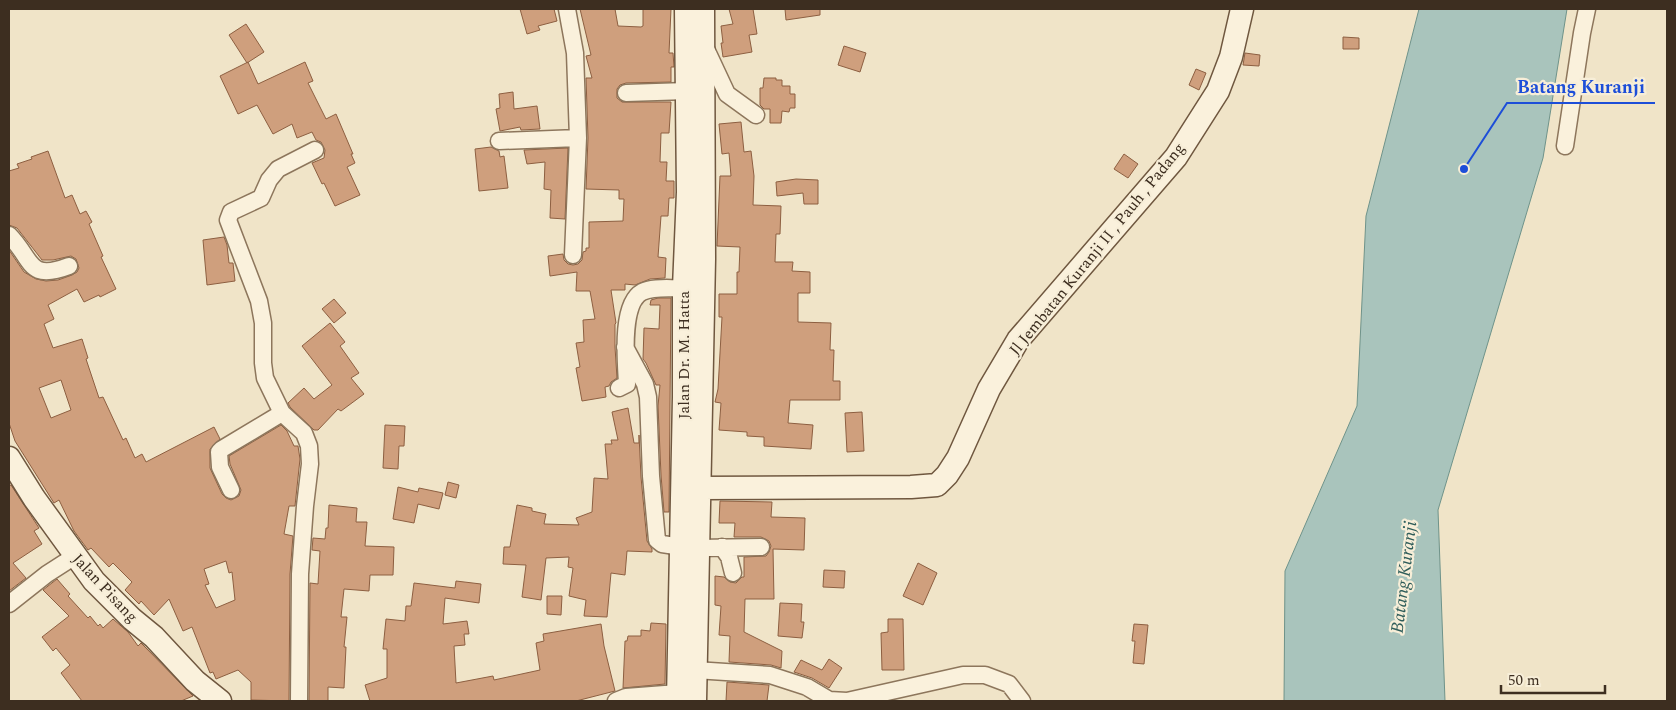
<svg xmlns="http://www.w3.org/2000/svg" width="1676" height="710" viewBox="0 0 1676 710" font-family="Spectral,serif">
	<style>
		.water { fill: #a9c4bc; stroke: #6f938a }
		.building { fill: #cf9f7d; stroke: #8d5f41; fill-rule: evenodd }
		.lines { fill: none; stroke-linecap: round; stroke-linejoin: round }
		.street-casing { stroke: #8d765c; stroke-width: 19 }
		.secondary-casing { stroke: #6f573f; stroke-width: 25 }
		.street { stroke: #faf1dc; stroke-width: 16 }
		.secondary { stroke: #faf1dc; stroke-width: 22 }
		.labels { text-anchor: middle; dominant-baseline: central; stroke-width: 4.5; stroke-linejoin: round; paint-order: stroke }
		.street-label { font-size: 16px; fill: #3d2e20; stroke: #f7eed8 }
		.water-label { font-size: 18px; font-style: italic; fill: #2f5d5a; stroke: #f7eed8 }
		.leader { fill: none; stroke: #1d4ed8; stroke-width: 2 }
		.callout-dot { fill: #1d4ed8; stroke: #f7eed8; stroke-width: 2 }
		.callout-label { font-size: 18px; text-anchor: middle; font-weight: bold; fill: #1d4ed8; stroke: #f7eed8; stroke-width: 4.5; stroke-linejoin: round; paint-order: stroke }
	</style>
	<rect width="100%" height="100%" fill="#f0e4c8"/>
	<path class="water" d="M1419,9H1567L1543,158L1438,510L1445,701H1284L1285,571L1357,406L1366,216Z"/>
	<path class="building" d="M520,9H554L557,21L538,26L540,30L527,34Z
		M580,9H615L618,26L641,27L643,26V9H671L669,53H673L674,67H671V82L626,83L620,85L617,89V98L622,102H671L669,133H661L660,162H667L666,181H674V198H669L668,216H661L658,257L666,258L665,278L650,279L635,285L625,284V290H611L616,323L615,324V347L617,378L611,382L609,386L605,387L606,397L582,401L576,368L580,367L576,343L584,342L583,320L595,319L590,291H576L577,272L550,276L548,256L563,254L564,260L568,264L573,265L578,264L582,260L583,252L586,251V248H589V222L623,221L624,199H619V190L586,189L588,138L586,78H592L586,56L591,55Z
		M729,9H753L757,34L749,35L752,52L723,57L721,43H723L721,26L733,24Z
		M785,9H820V15L786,20Z
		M246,24L264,52L247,63L229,35Z
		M1343,37L1359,38V49H1343Z
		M844,46L866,53L860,72L838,65Z
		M1245,53L1260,55L1259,66L1243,65Z
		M248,62L258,84L305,62L313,81L308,83L326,119L336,114L353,154H351L355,163L347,167L360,195L335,206L324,183L322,184L312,163L324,158L325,150L321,142L316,140L312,132L297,138L292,124L273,134L257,105L238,114L220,76Z
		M1196,69L1206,73L1199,90L1189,85Z
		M764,78H776V80H782V86H790V94H795V108H790L789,112L782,111L781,123H770V109H764L760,105V88H763Z
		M513,92L514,109L537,106L540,129L521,130L520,127L500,131L496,109L500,108L499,94Z
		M741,122L744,152L751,151L754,176L753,205L781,206L780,234H776L775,262H793L792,271L810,272V293H798V322L831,323L830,350H834L833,381H840V400H790L788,423L813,425L811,449L764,446V437L747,436V432L719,430L721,403L715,402L718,389L722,317H719V294H737V272H739L740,247L717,246L720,176H731L729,153L722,154L719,124Z
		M491,147L499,151L500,157L504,156L508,188L479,191L475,149Z
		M568,148L565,219L550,218L551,190L544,189L545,162L527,164L524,150Z
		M48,151L65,198L72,195L80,214L86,211L92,222L89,224L103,256L101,257L116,289L100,297L99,295L84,302L77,289L48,305L54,319L44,324L53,348L82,339L88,358L86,359L99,398L103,397L123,440L126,438L135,458L142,454L146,462L214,427L220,439L210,449V468L222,494L226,498L231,500L239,496L241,490L230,464L229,456L281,425L287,431L294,446H298L300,459L295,506H289L284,534L293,536L290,574L289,701L251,700V682L238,670L216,679L213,672L210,673L192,627L183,631L169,599L154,615L141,601L139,604L125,590L132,582L113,563L109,567L91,548L88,550L74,531L59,500L54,503L15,441L9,423V250L24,272L36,279L46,281L58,280L72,275L77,272L79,268L76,259L71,256L53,260H42L17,228L9,225V171L19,168L17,164L32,159L31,157ZM61,380L71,410L51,418L39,388ZM226,561L229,573L232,572L235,600L216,608L205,585L209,584L204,569Z
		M1124,154L1138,164L1128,178L1114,169Z
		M796,179L818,180V204H804L803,193L777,196L776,182Z
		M224,237L227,245L229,263H233L235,281L207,285L203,240Z
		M658,298H671L669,512H664L661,475L658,406L660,385H656L646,363L643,359L644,328L659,329L660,305H650L651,300Z
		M334,299L346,313L334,323L322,309Z
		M330,323L345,342L340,346L359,373L351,378L364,394L341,411L338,409L318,430H314L290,407L288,403L304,388L314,399L332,385L302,346Z
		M628,408L634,443H639V435L641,477L647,541L652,549V552L627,551L625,575L611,573L607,617L584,616L586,600L569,596L573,568L568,567L569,557L546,558L541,600L522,597L526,565L503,564L504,547H510L517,505L532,508V511L546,514L544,524L579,525L576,518L592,512L594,478L608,479L605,444H612L611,440H618L612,412Z
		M862,412L864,451L847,452L845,413Z
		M385,425L405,426L404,446H399L398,469L383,468Z
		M448,482L459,485L456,498L445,495Z
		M11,485L39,528L34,531L42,544L13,563L26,578L9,591V486Z
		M398,487L418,492L419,488L443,493L439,509L418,504L414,523L393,519Z
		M720,501L772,502L771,517L805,518L804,550L773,549L774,599H745L744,632L782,651L781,668L771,665L729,662L730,636L719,635L721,606L715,605V576L724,577L730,582L736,583L742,577H744V557L766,556L769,552L771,546L769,541L761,537H734L735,523H719Z
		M329,505L357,508L356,522H367L365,546L394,547L393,575H370L369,591L344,589L341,617H347L344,647H346L344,688L328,687V701H309L310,583L318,584L320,551L312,550L313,538L325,539L326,528H328Z
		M918,563L937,573L923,605L903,596Z
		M824,570L845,571L844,588L823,587Z
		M57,579L70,594L68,596L88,618L90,616L98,626L100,624L103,628L113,619L128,632L138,646L141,643L145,647L193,696L181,701H82L61,673L70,665L56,648L53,651L42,637L69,616L43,590Z
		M456,581L481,584L479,603L445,598L443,624L467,621L469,634H464L465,645L454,646L456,683L493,676L494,680L540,670L536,643L544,641L543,634L601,624L604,646L615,691L576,701H370L365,685L387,678V649H383L386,619L405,621L406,606H411L414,583L455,588Z
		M547,596H562L561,615L547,614Z
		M780,603L802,604L801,622H804L802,638L778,636Z
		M888,619H903L904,670H882L881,633L888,632Z
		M651,623L666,624L665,684L623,688L625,641H627L628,636H641V630L650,631Z
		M1134,624L1148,625L1144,664L1133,663L1135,641H1132Z
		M829,659L842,668L829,688L812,678L794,672L801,660L822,670Z
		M727,682L769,685L767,701H726Z"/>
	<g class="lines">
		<g class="street-casing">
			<path id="street" d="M567,9L575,53L578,138L573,255
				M706,49L727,94L756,115
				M626,93L687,91
				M499,141L578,138
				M1565,146L1582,33L1587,9
				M9,235C33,259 27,282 69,266
				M625,347L645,384L648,397L651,476L657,540L662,544L682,547
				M619,388L627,384C626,363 620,304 642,292C654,286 672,289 684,288
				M231,490L220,467L219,452L222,449L282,413
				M722,547L729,557L733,573
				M698,548L761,547
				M9,604L47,574L75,556
				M695,670L770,675L807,687L829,700L847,701L963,675H985L1009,684L1022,701
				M299,701L300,574L305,506L310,464L309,446L304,433L282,413L265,378L263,363V323L259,301L228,220L231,212L261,198L269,180L278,169L315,150
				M616,701L626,697L678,693"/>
		</g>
		<g class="secondary-casing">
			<path id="secondary" d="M9,458L34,498L94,581L132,619L154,637L195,681L220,701
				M699,488L911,487L937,485L947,475L958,458L989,389L1018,340L1176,157L1218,91L1231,57L1242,9
				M678,701L684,397V288L688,192L686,9
				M695,701L704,259L703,9"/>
		</g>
		<use href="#street" class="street"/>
		<use href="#secondary" class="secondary"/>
	</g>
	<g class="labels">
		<g class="street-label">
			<text transform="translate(1097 249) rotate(-51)">Jl Jembatan Kuranji II , Pauh , Padang</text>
			<text transform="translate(684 355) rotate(-90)">Jalan Dr. M. Hatta</text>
			<text transform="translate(105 588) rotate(47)">Jalan Pisang</text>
		</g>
		<g class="water-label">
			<text transform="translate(1404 577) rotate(-83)">Batang Kuranji</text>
		</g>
	</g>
	<path class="leader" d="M1464 169L1507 103H1655"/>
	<circle class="callout-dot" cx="1464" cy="169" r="5"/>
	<g class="callout-label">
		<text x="1581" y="93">Batang Kuranji</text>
	</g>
	<rect width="1676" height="710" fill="none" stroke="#3d2e20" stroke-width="20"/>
	<path d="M1501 685v8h104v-8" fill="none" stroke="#3d2e20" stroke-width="2.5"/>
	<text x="1508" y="685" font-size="15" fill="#3d2e20" stroke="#f7eed8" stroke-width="4" paint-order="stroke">50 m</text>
</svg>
